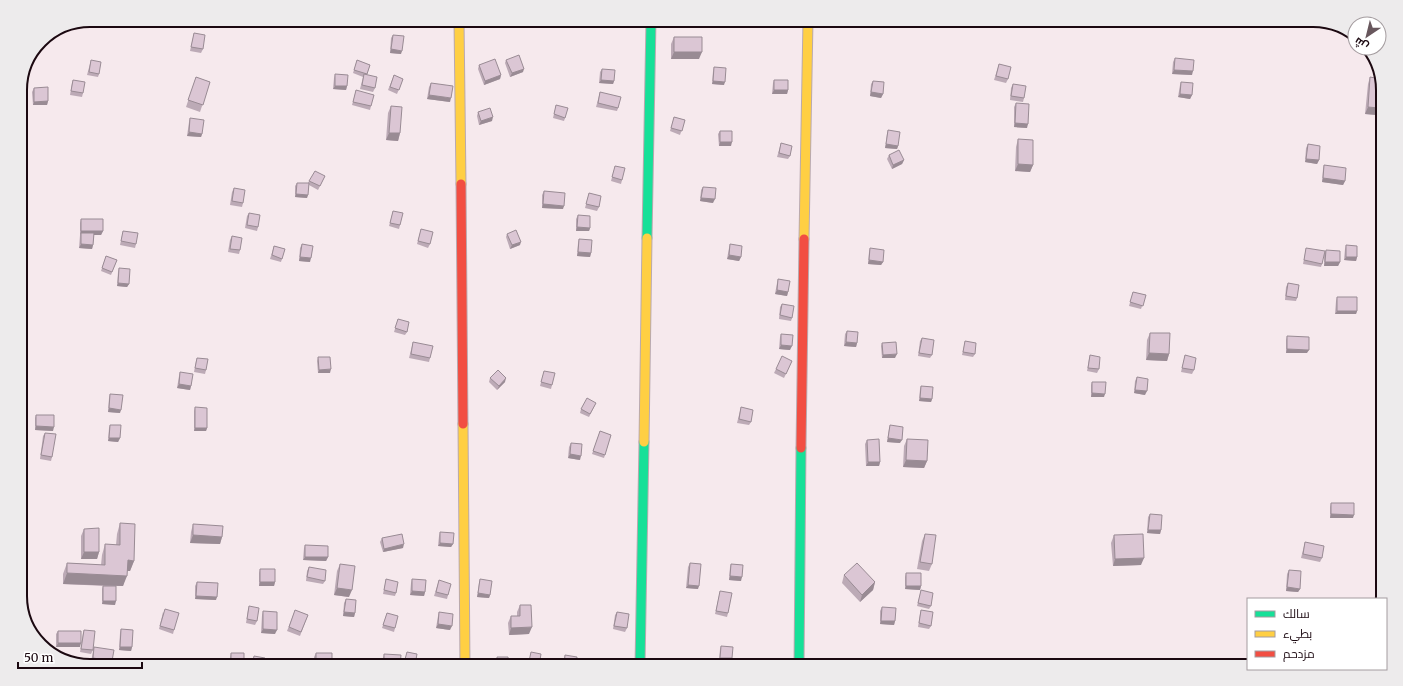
<svg xmlns="http://www.w3.org/2000/svg" width="1403" height="686" viewBox="0 0 1403 686" font-family="Merriweather,Cairo,serif">
	<style>
		.lines { fill: none; stroke-linecap: round; stroke-linejoin: round }
		.fast-casing { stroke: #b9a9af; stroke-width: 11 }
		.slow-casing { stroke: #b9a9af; stroke-width: 11 }
		.jam-casing { stroke: #b9a9af; stroke-width: 11 }
		.fast { stroke: #16e098; stroke-width: 9 }
		.slow { stroke: #ffcf43; stroke-width: 9 }
		.jam { stroke: #f24e42; stroke-width: 9 }
		.wall { fill: #bcaab6 }
		.shaded-wall { fill: #998b94 }
		.building { fill: #dbc6d4; stroke: #998b94 }
		.rim { fill: none; stroke: #1b0810; stroke-width: 2 }
	</style>
	<rect width="100%" height="100%" fill="#f6e9ed"/>
	<g class="lines">
		<g class="fast-casing">
			<path id="fast" d="M647,238L651,20
				M640,666L644,442
				M799,666L801,448"/>
		</g>
		<g class="slow-casing">
			<path id="slow" d="M459,20L461,184
				M804,239L808,20
				M463,424L465,666
				M644,442L647,238"/>
		</g>
		<g class="jam-casing">
			<path id="jam" d="M461,184L463,424
				M801,448L804,239"/>
		</g>
		<use href="#fast" class="fast"/>
		<use href="#slow" class="slow"/>
		<use href="#jam" class="jam"/>
	</g>
	<path class="wall" d="M194,33L203,49L201,53L190,51Z
		M393,35L401,54L390,53L391,38Z
		M674,37L699,59H671V44Z
		M1175,58L1192,75L1172,74L1173,62Z
		M91,60L99,74L98,77L87,75Z
		M357,60L370,65L367,75L375,88L373,92L360,89L363,77L353,73Z
		M506,60L523,72L510,77L505,63Z
		M999,64L1008,79L1006,83L994,80Z
		M479,65L501,75L500,79L484,85L478,69Z
		M714,67L724,85L712,84L713,71Z
		M602,69L614,81L613,84L599,83L600,72Z
		M335,74L347,86L346,90L333,89L334,78Z
		M394,75L403,79L397,94L388,90Z
		M196,77L210,82L200,112L186,107Z
		M1370,77L1377,115L1365,114L1368,84Z
		M73,80L83,93L82,97L70,95L72,83Z
		M774,80L788,90L787,94H772L773,83Z
		M873,81L883,94L881,98L870,96L871,84Z
		M1181,82L1192,95L1190,99L1178,97L1180,85Z
		M431,83L450,102L427,99L429,87Z
		M1013,84L1024,98L1023,102L1010,100L1011,88Z
		M34,88L48,101L47,105H33L32,92Z
		M356,90L371,106L370,110L352,105Z
		M600,92L618,108L617,111L596,107Z
		M1016,103L1027,128L1014,127V107Z
		M556,105L565,118L564,121L553,118Z
		M391,106L400,133L398,141L386,140L388,113Z
		M478,112L492,121L479,125L477,116Z
		M674,117L685,120L680,135L670,131Z
		M190,118L202,134L201,137L187,136L189,122Z
		M888,130L898,146L897,149L885,148L887,134Z
		M720,131L731,146H719L718,134Z
		M1018,139L1033,165L1030,172L1015,171L1016,147Z
		M781,143L790,156L788,159L777,157Z
		M1308,144L1319,160L1317,164L1305,162L1306,148Z
		M889,155L904,160L902,164L892,169L887,159Z
		M1324,165L1345,181L1343,185L1322,182L1323,169Z
		M615,166L622,180L621,184L611,181Z
		M325,176L318,190L309,185L307,198L295,197V186L297,183H308L309,181Z
		M703,187L713,203L700,201L701,190Z
		M234,188L243,203L242,207L230,205L232,192Z
		M544,191L563,209L542,208V195Z
		M589,193L599,207L597,211L585,208Z
		M393,211L400,225L399,229L389,226Z
		M249,213L258,227L257,231L245,228L247,216Z
		M578,215L590,228L589,231H576V219Z
		M81,219L103,231L101,235H94L93,245L92,249L79,248L80,235V223Z
		M421,229L430,244L428,248L417,244Z
		M123,231L136,244L135,248L120,245Z
		M507,234L520,245L510,249L506,237Z
		M232,236L240,250L239,254L228,252L230,240Z
		M579,239L591,253L590,257L577,256L578,243Z
		M302,244L310,262L299,261L300,248Z
		M730,244L741,257L739,261L727,259L729,248Z
		M1346,245L1357,257L1356,261L1344,260L1345,249Z
		M274,246L285,249L281,262L270,259Z
		M870,248L883,262L881,265L868,264L869,252Z
		M1306,248L1322,264L1321,267L1303,264Z
		M1326,250L1340,262L1338,266H1324V254Z
		M106,256L117,260L111,275L101,271Z
		M119,268L129,284L127,287L117,286L118,272Z
		M778,279L788,292L787,296L775,294L777,283Z
		M1288,283L1297,298L1296,301L1285,300L1286,287Z
		M1133,292L1146,295L1141,309L1129,306Z
		M1337,297L1357,311L1356,314H1335L1336,301Z
		M782,304L792,318L791,321L779,319L780,307Z
		M398,319L407,332L405,335L394,332Z
		M847,331L857,343L856,347L844,346L845,334Z
		M1150,333L1169,354L1167,361L1146,360L1147,340Z
		M781,334L790,350L779,349L780,337Z
		M1287,336L1307,353H1286V340Z
		M922,338L932,355L930,358L918,356L920,341Z
		M965,341L975,354L973,357L962,355Z
		M413,342L430,358L429,362L409,358Z
		M882,343L895,358H882L881,346Z
		M1090,355L1099,369L1097,373L1087,371L1089,359Z
		M1185,355L1194,370L1192,374L1181,372Z
		M318,357L330,373H318L317,361Z
		M197,358L206,370L205,374L194,372L196,361Z
		M792,361L784,378L774,373L776,369Z
		M544,371L552,385L551,389L540,386Z
		M180,372L191,386L190,390L177,388L179,376Z
		M1137,377L1145,395L1134,393L1135,381Z
		M490,378L505,382L497,390L489,382Z
		M1092,382L1104,397H1091V385Z
		M921,386L932,399L931,402L919,401L920,389Z
		M110,394L120,413L108,412L109,398Z
		M596,403L589,417L580,413L581,409Z
		M195,407L207,428L206,431H194V411Z
		M741,407L751,422L749,425L737,423Z
		M36,415L53,431L35,430V418Z
		M110,425L120,438L118,442L108,441L109,428Z
		M890,425L900,443L887,442L889,429Z
		M600,431L611,435L604,458L592,454Z
		M45,433L52,457L51,461L40,459L43,436Z
		M907,439L927,461L924,468L903,467L904,446Z
		M867,440L880,462L879,466H866L865,444Z
		M571,443L580,460L568,458L569,447Z
		M1331,503L1353,518H1330V507Z
		M1150,514L1161,530L1160,534L1147,533L1148,517Z
		M120,523L134,561L130,571H127L123,586H116L115,605L102,604V589L103,586H106L63,584V574L67,563L101,565L102,555L105,544L116,545L117,534Z
		M193,524L222,537L220,544L190,543L191,532Z
		M84,529L99,552L97,559H81V536Z
		M440,532L453,544L451,547L438,546L439,536Z
		M925,534L932,564L929,571L917,569L922,541Z
		M1114,535L1141,565L1113,566L1111,543Z
		M382,538L403,548L383,552L380,542Z
		M1305,542L1322,558L1320,562L1301,558Z
		M305,545L328,557L326,561L303,560L304,548Z
		M690,563L698,589L686,588L688,567Z
		M340,564L349,597L334,595L337,571Z
		M731,564L741,581L729,580L730,567Z
		M309,567L325,581L323,584L306,581L307,571Z
		M260,569L275,582L274,586H259V573Z
		M1289,570L1300,589L1298,592L1286,591L1287,574Z
		M906,573L921,586L920,590L905,589V577Z
		M844,575L875,582L873,590L860,602L842,583Z
		M386,579L396,593L395,596L383,594Z
		M412,579L425,592L424,596L410,595L411,583Z
		M480,579L490,595L489,598L477,597L479,583Z
		M439,580L448,595L447,599L434,596Z
		M197,582L216,600L195,599V586Z
		M921,590L931,606L929,609L917,606Z
		M720,591L728,613L727,617L715,614Z
		M346,599L355,613L354,617L343,616L344,603Z
		M520,605L529,634L509,635L508,623L511,616H517V612Z
		M249,606L257,621L255,625L246,623L248,610Z
		M882,607L895,621L894,625L880,624V611Z
		M295,610L308,615L300,636L287,631Z
		M921,610L931,626L929,629L918,627L920,614Z
		M263,611L275,634L261,633L262,615Z
		M163,612L174,630L173,634L159,629Z
		M439,612L450,630L436,628L438,616Z
		M617,612L627,628L625,632L613,629L615,615Z
		M387,613L395,628L394,632L382,628Z
		M121,629L132,647L131,651L119,650L120,633Z
		M84,630L93,650L91,654L80,652L83,633Z
		M58,631L80,647H56V634Z
		M721,646L732,658L731,662L719,661L720,649Z
		M94,647L111,665L91,662L93,651Z
		M407,652L417,654L415,666H403Z
		M231,653L244,666H230V657Z
		M316,653L332,666H314V657Z
		M384,654L400,666H382L383,658Z
		M565,655L576,666H563L564,659Z
		M497,657L509,666H496V661Z"/>
	<path class="shaded-wall" d="M391,49L402,51L401,54L390,53Z
		M674,52H702L699,59H671Z
		M524,69L523,72L510,77L512,73Z
		M1174,70L1193,71L1192,75L1172,74Z
		M501,75L500,79L484,85L485,81Z
		M601,80L614,81L613,84L599,83Z
		M713,81L725,82L724,85L712,84Z
		M335,86H347L346,90L333,89Z
		M774,90H788L787,94H772Z
		M871,92L883,94L881,98L870,96Z
		M1180,94L1192,95L1190,99L1178,97Z
		M429,95L451,98L450,102L427,99Z
		M48,101L47,105H33L34,102Z
		M1368,107L1379,108L1377,115L1365,114Z
		M493,117L492,121L479,125L481,121Z
		M1015,123L1028,124L1027,128L1014,127Z
		M189,132L202,134L201,137L187,136Z
		M389,133H400L398,141L386,140Z
		M720,142H732L731,146H719Z
		M886,144L898,146L897,149L885,148Z
		M1306,159L1319,160L1317,164L1305,162Z
		M904,160L902,164L892,169L893,165Z
		M1018,164L1033,165L1030,172L1015,171Z
		M1323,178L1345,181L1343,185L1322,182Z
		M296,194L308,195L307,198L295,197Z
		M701,198L715,199L713,203L700,201Z
		M543,204L564,206L563,209L542,208Z
		M577,227L590,228L589,231H576Z
		M81,231H103L101,235H81V233L80,235Z
		M521,242L520,245L510,249L512,245Z
		M81,244L93,245L92,249L79,248Z
		M578,252L591,253L590,257L577,256Z
		M729,255L741,257L739,261L727,259Z
		M300,257L311,258L310,262L299,261Z
		M1346,257H1357L1356,261L1344,260Z
		M869,260L883,262L881,265L868,264Z
		M1325,262H1340L1338,266H1324Z
		M118,283L129,284L127,287L117,286Z
		M777,290L788,292L787,296L775,294Z
		M1337,311H1357L1356,314H1335Z
		M846,342L857,343L856,347L844,346Z
		M781,345L792,346L790,350L779,349Z
		M1287,349L1309,350L1307,353H1286Z
		M1149,353L1169,354L1167,361L1146,360Z
		M897,354L895,358H882L883,355Z
		M331,369L330,373H318L319,370Z
		M506,378L505,382L497,390L499,386Z
		M179,384L191,386L190,390L177,388Z
		M1135,390L1147,391L1145,395L1134,393Z
		M1092,393L1105,394L1104,397H1091Z
		M920,398L932,399L931,402L919,401Z
		M109,408L121,410L120,413L108,412Z
		M36,426L54,427L53,431L35,430Z
		M195,428H207L206,431H194Z
		M109,438H120L118,442L108,441Z
		M888,438L902,440L900,443L887,442Z
		M570,454L581,456L580,460L568,458Z
		M906,460L927,461L924,468L903,467Z
		M868,462H880L879,466H866Z
		M1331,514L1354,515L1353,518H1330Z
		M1148,530H1161L1160,534L1147,533Z
		M193,535L222,537L220,544L190,543Z
		M440,543L453,544L451,547L438,546Z
		M404,544L403,548L383,552L384,549Z
		M84,552H99L97,559H81Z
		M305,557H328L326,561L303,560Z
		M1144,558L1141,565L1113,566L1115,559Z
		M128,560L134,561L130,571H124Z
		M67,573L127,576L123,586L63,584Z
		M730,576L742,577L741,581L729,580Z
		M260,582H275L274,586H259Z
		M875,582L873,590L860,602L862,595Z
		M688,585L699,586L698,589L686,588Z
		M906,586H921L920,590L905,589Z
		M1287,587L1300,589L1298,592L1286,591Z
		M337,588L352,590L349,597L334,595Z
		M412,591L425,592L424,596L410,595Z
		M478,593L490,595L489,598L477,597Z
		M196,596L217,597L216,600L195,599Z
		M103,601H116L115,605L102,604Z
		M344,612L355,613L354,617L343,616Z
		M881,621H895L894,625L880,624Z
		M438,624L452,626L450,630L436,628Z
		M532,627L529,634L509,635L511,628Z
		M263,629L277,630L275,634L261,633Z
		M58,643H81L80,647H56Z
		M120,647H132L131,651L119,650Z
		M93,658L112,661L111,665L91,662Z
		M720,658H732L731,662L719,661Z"/>
	<path class="building" d="M194,33L205,35L203,49L191,47Z
		M393,35L404,36L402,51L391,49Z
		M674,37H702V52H674Z
		M519,55L524,69L512,73L506,60Z
		M1175,58L1194,60L1193,71L1174,70Z
		M495,59L501,75L485,81L479,65Z
		M91,60L101,62L99,74L89,72Z
		M357,60L370,65L367,74L354,70Z
		M999,64L1011,67L1008,79L996,76Z
		M714,67L726,68L725,82L713,81Z
		M602,69L615,70L614,81L601,80Z
		M335,74L348,75L347,86H335Z
		M364,74L377,77L375,88L362,85Z
		M394,75L403,79L399,90L390,87Z
		M196,77L210,82L203,105L188,100Z
		M1370,77L1380,79L1382,83L1379,108L1368,107Z
		M73,80L85,82L83,93L71,91Z
		M774,80H788V90H774Z
		M873,81L884,82L883,94L871,92Z
		M1181,82L1193,83L1192,95L1180,94Z
		M431,83L453,86L451,98L429,95Z
		M1013,84L1026,86L1024,98L1011,96Z
		M48,87V101L34,102V88Z
		M356,90L374,95L371,106L353,102Z
		M600,92L621,97L618,108L598,103Z
		M1016,103L1029,104L1028,124L1015,123Z
		M556,105L568,108L565,118L554,114Z
		M391,106L402,107L400,133H389Z
		M490,108L493,117L481,121L478,112Z
		M674,117L685,120L682,131L671,128Z
		M190,118L204,120L202,134L189,132Z
		M888,130L900,132L898,146L886,144Z
		M720,131H732V142H720Z
		M1018,139L1033,140V165L1018,164Z
		M781,143L792,146L790,156L779,153Z
		M1308,144L1320,146L1319,160L1306,159Z
		M899,150L904,160L893,165L889,155Z
		M1324,165L1346,168L1345,181L1323,178Z
		M615,166L625,168L622,180L612,177Z
		M315,171L325,176L320,186L309,181Z
		M297,183H309L308,195L296,194Z
		M703,187L716,188L715,199L701,198Z
		M234,188L245,190L243,203L232,201Z
		M544,191L565,193L564,206L543,204Z
		M589,193L601,196L599,207L586,204Z
		M393,211L403,213L400,225L390,223Z
		M249,213L260,215L258,227L247,225Z
		M578,215L590,216V228L577,227Z
		M81,219H103V231H81Z
		M421,229L433,232L430,244L418,241Z
		M516,230L521,242L512,245L507,234Z
		M123,231L138,233L136,244L121,241Z
		M81,233H94L93,245L81,244Z
		M232,236L242,238L240,250L230,249Z
		M579,239L592,240L591,253L578,252Z
		M302,244L313,246L311,258L300,257Z
		M730,244L742,246L741,257L729,255Z
		M1346,245L1357,246V257H1346Z
		M274,246L285,249L282,259L272,255Z
		M870,248L884,250L883,262L869,260Z
		M1306,248L1325,251L1322,264L1304,260Z
		M1326,250L1340,251V262H1325Z
		M106,256L117,260L112,272L102,268Z
		M119,268L130,269L129,284L118,283Z
		M778,279L790,281L788,292L777,290Z
		M1288,283L1299,285L1297,298L1286,296Z
		M1133,292L1146,295L1143,306L1130,302Z
		M1337,297H1357V311H1337Z
		M782,304L794,306L792,318L780,315Z
		M398,319L409,322L407,332L395,328Z
		M847,331L858,332L857,343L846,342Z
		M1150,333H1170L1169,354L1149,353Z
		M781,334L793,335L792,346L781,345Z
		M1287,336L1309,337V350L1287,349Z
		M922,338L934,340L932,355L919,353Z
		M965,341L976,343L975,354L963,352Z
		M413,342L433,346L430,358L411,354Z
		M896,342L897,354L883,355L882,343Z
		M1090,355L1100,357L1099,369L1088,368Z
		M1185,355L1196,358L1194,370L1182,368Z
		M782,356L792,361L786,374L776,369Z
		M318,357H330L331,369L319,370Z
		M197,358L208,359L206,370L195,368Z
		M498,370L506,378L499,386L490,378Z
		M544,371L555,373L552,385L541,382Z
		M180,372L193,374L191,386L179,384Z
		M1137,377L1148,379L1147,391L1135,390Z
		M1092,382H1106L1105,394L1092,393Z
		M921,386L933,387L932,399L920,398Z
		M110,394L123,395L121,410L109,408Z
		M587,398L596,403L590,414L581,409Z
		M195,407L207,408V428H195Z
		M741,407L753,410L751,422L739,419Z
		M36,415H54V427L36,426Z
		M110,425H121L120,438H109Z
		M890,425L903,427L902,440L888,438Z
		M600,431L611,435L605,455L593,451Z
		M45,433L56,434L52,457L41,455Z
		M879,439L880,462H868L867,440Z
		M907,439L928,440L927,461L906,460Z
		M571,443L582,444L581,456L570,454Z
		M1331,503H1354V515L1331,514Z
		M1150,514L1162,515L1161,530H1148Z
		M120,523L135,524L134,561L128,560L127,576L67,573V563L105,565V544L120,545Z
		M193,524L223,526L222,537L193,535Z
		M99,528V552H84V529Z
		M440,532L454,533L453,544L440,543Z
		M402,534L404,544L384,549L382,538Z
		M925,534L936,535L932,564L920,562Z
		M1143,534L1144,558L1115,559L1114,535Z
		M1305,542L1324,546L1322,558L1303,554Z
		M305,545L328,546V557H305Z
		M690,563L701,564L699,586L688,585Z
		M857,563L875,582L862,595L844,575Z
		M340,564L355,566L352,590L337,588Z
		M731,564L743,565L742,577L730,576Z
		M309,567L326,570L325,581L307,577Z
		M260,569H275V582H260Z
		M1289,570L1301,571L1300,589L1287,587Z
		M906,573H921V586H906Z
		M386,579L398,582L396,593L384,590Z
		M412,579L426,580L425,592L412,591Z
		M480,579L492,581L490,595L478,593Z
		M439,580L451,584L448,595L436,592Z
		M197,582L218,583L217,597L196,596Z
		M103,586H116V601H103Z
		M921,590L933,593L931,606L918,603Z
		M720,591L732,593L728,613L716,611Z
		M346,599L356,600L355,613L344,612Z
		M520,605H531L532,627L511,628V616H520Z
		M249,606L259,608L257,621L247,619Z
		M882,607L896,608L895,621H881Z
		M165,609L179,613L174,630L160,626Z
		M295,610L308,615L301,632L289,627Z
		M921,610L933,612L931,626L919,623Z
		M263,611L277,612V630L263,629Z
		M439,612L453,614L452,626L438,624Z
		M617,612L629,614L627,628L614,626Z
		M387,613L398,616L395,628L383,625Z
		M121,629L133,630L132,647H120Z
		M84,630L95,631L93,650L81,649Z
		M58,631H81V643H58Z
		M721,646L733,647L732,658H720Z
		M94,647L114,650L112,661L93,658Z
		M407,652L417,654L415,665L404,663Z
		M531,652L541,654L539,666H528Z
		M231,653H244V666H231Z
		M316,653H332V666H316Z
		M384,654L401,655L400,666L384,665Z
		M565,655L577,657L576,666H564Z
		M254,656L265,658L264,666H252Z
		M497,657H508L509,666H498Z"/>
	<path d="M0 0H1403V686H0ZM90 27H1313A63 63 0 0 1 1376 90V596A63 63 0 0 1 1313 659H90A63 63 0 0 1 27 596V90A63 63 0 0 1 90 27Z" fill="#edebec" fill-rule="evenodd"/>
	<path class="rim" d="M90 27H1313A63 63 0 0 1 1376 90V596A63 63 0 0 1 1313 659H90A63 63 0 0 1 27 596V90A63 63 0 0 1 90 27Z"/>
	<rect x="1247" y="598" width="140" height="72" fill="#ffffff" stroke="#a49c9f"/>
	<rect x="1255" y="611" width="20" height="6" fill="#16e098" stroke="#a49c9f"/>
	<text x="1283" y="618" font-size="12" fill="#1b0810">سالك</text>
	<rect x="1255" y="631" width="20" height="6" fill="#ffcf43" stroke="#a49c9f"/>
	<text x="1283" y="638" font-size="12" fill="#1b0810">بطيء</text>
	<rect x="1255" y="651" width="20" height="6" fill="#f24e42" stroke="#a49c9f"/>
	<text x="1283" y="658" font-size="12" fill="#1b0810">مزدحم</text>
	<g transform="translate(1367 36) rotate(215)"><circle r="19" fill="#ffffff" stroke="#a49c9f"/>
	<path d="M0-3L7 15L0 10L-7 15Z" fill="#68575d"/>
	<text y="-6" font-size="11" font-weight="bold" text-anchor="middle" fill="#1b0810">ش</text>
	</g>
	<path d="M18 662v6h124v-6" fill="none" stroke="#1b0810" stroke-width="2"/>
	<text x="24" y="662" font-size="12" fill="#1b0810" stroke="#ffffff" stroke-width="3" paint-order="stroke">50 m</text>
</svg>
